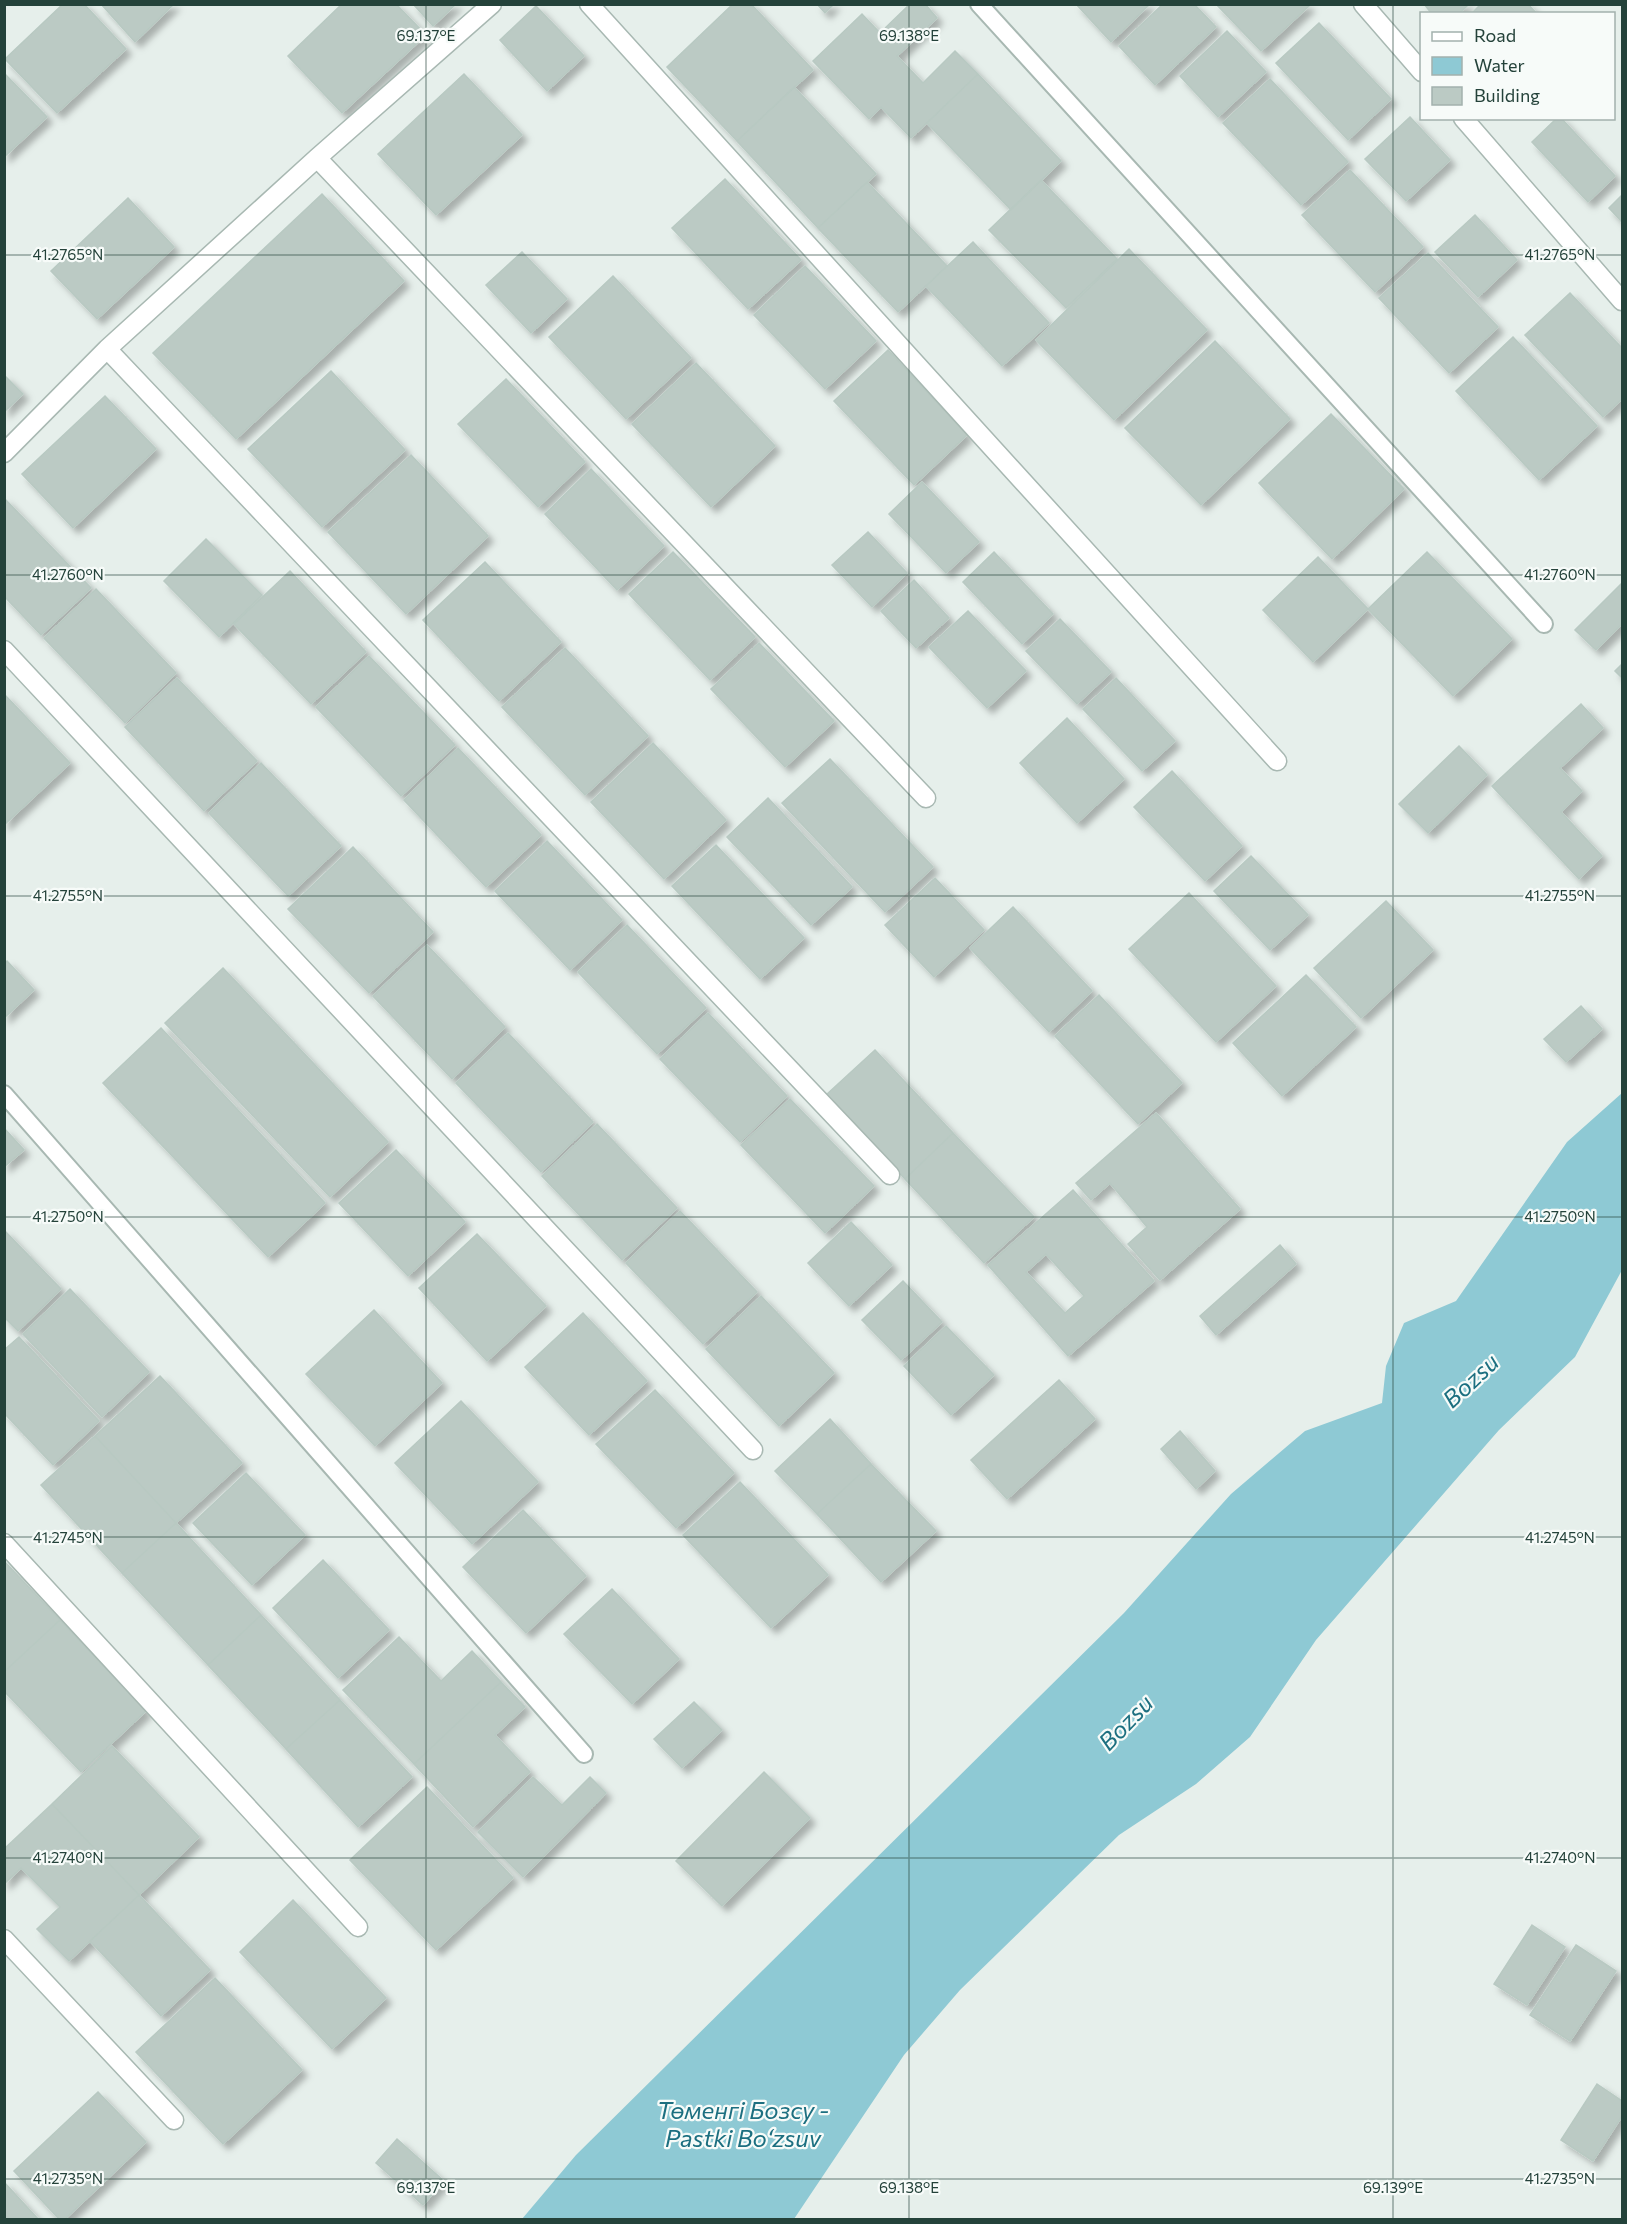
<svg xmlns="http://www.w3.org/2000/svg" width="1627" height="2224" viewBox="0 0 1627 2224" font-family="Commissioner,sans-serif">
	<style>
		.water { fill: #8ec9d4 }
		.building { fill: #bbcac4; stroke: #b8c9c2; stroke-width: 1.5; fill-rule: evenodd; filter: url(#shadow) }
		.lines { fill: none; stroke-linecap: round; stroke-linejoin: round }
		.lane-casing { stroke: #a8b8b2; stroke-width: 20 }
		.street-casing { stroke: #a8b8b2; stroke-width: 21 }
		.lane { stroke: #fff; stroke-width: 16 }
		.street { stroke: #fff; stroke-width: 18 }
		.ticks { fill: none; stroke: #24423a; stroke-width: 1.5; stroke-opacity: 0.45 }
		.labels { text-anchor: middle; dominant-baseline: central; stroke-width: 4.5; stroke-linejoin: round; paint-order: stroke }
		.water-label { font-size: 24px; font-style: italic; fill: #1c6f80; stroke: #f7fbf9 }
		.ticks-label { font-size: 15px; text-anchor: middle; fill: #24423a; stroke: #f7fbf9; stroke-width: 4.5; stroke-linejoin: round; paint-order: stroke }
	</style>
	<defs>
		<filter id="shadow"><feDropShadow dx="5.5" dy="5.5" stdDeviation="3" flood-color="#0004"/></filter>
	</defs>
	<rect width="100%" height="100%" fill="#e6efeb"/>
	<path class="water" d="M1622,1093V1270L1575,1357L1499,1430L1316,1640L1250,1737L1196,1784L1119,1835L960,1990L904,2055L794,2219H522L576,2155L1124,1613L1231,1494L1305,1431L1382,1403L1386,1366L1404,1323L1456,1301L1567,1142Z"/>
	<path class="building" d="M63,4H84L126,49L57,113L5,59Z
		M101,4H174L135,42Z
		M342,4H396L426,35L342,113L288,56Z
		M413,4H456L433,26Z
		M733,4H751L813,70L737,141L667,67Z
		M817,4H834L825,13Z
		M910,4H925L937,18L897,56L923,83L955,51L978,74L911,138L881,107L869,119L813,61L862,14L880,33Z
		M1076,4H1150L1111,42Z
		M1163,4H1194L1216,27L1155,85L1119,46Z
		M1216,4H1307L1309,6L1261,51Z
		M1424,4H1469L1459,14H1432Z
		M1481,4H1528L1537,14H1471Z
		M536,6L584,56L547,91L500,40Z
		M1319,23L1391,99L1348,140L1276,63Z
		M1227,31L1266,72L1218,117L1180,76Z
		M4,73L47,117L4,157Z
		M464,74L522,135L436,215L378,154Z
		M978,74L1061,161L1011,210L927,123Z
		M1270,79L1348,162L1301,205L1223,123Z
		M794,87L876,174L818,228L737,141Z
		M1410,117L1450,160L1406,201L1365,159Z
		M1557,118H1561L1615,176L1588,202L1532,142Z
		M1350,170L1423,247L1375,292L1302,215Z
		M725,179L801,260L748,309L672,228Z
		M1041,180L1117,259L1066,308L989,230Z
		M867,182L947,266L898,312L818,228Z
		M322,194L404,281L236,439L153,353Z
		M1622,195V222L1609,208Z
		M128,198L174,247L97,319L51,271Z
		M1475,215L1517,260L1478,297L1435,252Z
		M973,242L1049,323L1002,366L926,286Z
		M1129,249L1207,330L1114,420L1036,340Z
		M522,252L567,299L531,333L486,285Z
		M1428,253L1498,327L1449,373L1379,298Z
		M805,266L876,341L825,389L754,315Z
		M613,276L691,358L626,419L549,337Z
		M1570,293L1622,348V399L1603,417L1525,335Z
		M1513,337L1597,426L1539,480L1456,391Z
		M1215,341L1290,419L1201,505L1125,428Z
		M888,350L967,435L914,485L834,401Z
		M696,363L775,446L711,507L632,424Z
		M331,371L405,450L322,527L248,449Z
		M4,375L23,394L4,412Z
		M506,379L585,462L538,507L458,424Z
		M105,396L156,449L73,528L22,474Z
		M1331,414L1404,489L1332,559L1259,483Z
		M411,455L488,536L406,614L328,532Z
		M591,469L664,546L617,590L545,514Z
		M922,482L979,542L946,573L889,514Z
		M4,498L91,588L41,635L4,596Z
		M868,532L907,573L872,607L832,565Z
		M206,539L262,595L219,637L164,581Z
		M673,552L755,637L710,680L629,594Z
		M994,552L1053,614L1022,644L963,582Z
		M1427,552L1512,639L1453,696L1368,609Z
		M1318,557L1368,609L1313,662L1263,610Z
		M485,562L561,642L499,701L423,620Z
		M290,571L366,652L311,704L234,624Z
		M914,580L949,618L916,648L881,611Z
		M1622,583V624L1596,650L1575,630Z
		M96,589L176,673L125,723L44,638Z
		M968,611L1026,671L987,708L929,647Z
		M1060,619L1111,672L1077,704L1026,651Z
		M759,643L834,721L785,767L711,689Z
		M565,648L648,736L585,795L502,707Z
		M369,656L455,745L401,796L316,707Z
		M1622,664V678L1615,671Z
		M177,678L257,761L204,811L125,727Z
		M1116,678L1175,741L1142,771L1083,709Z
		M4,694L70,763L4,825Z
		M1581,704L1603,728L1560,768L1582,791L1561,812L1602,856L1579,879L1492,786Z
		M1067,718L1124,779L1077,823L1020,763Z
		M653,743L726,820L664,879L591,802Z
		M1459,746L1487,775L1428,833L1399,804Z
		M458,748L541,835L486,887L404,800Z
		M830,759L933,867L885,912L782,803Z
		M261,763L341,846L288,896L209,813Z
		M1172,771L1242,846L1205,881L1134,807Z
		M768,798L852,887L811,925L727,837Z
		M547,841L622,920L570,970L495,891Z
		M716,845L804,938L760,979L672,886Z
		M353,847L433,932L369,993L288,909Z
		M1251,856L1308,915L1270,950L1214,891Z
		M935,878L984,930L934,977L885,925Z
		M1189,893L1276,986L1216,1042L1129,949Z
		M1386,901L1433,950L1361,1018L1314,968Z
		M1013,907L1092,991L1049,1032L970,948Z
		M627,925L706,1008L657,1054L578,972Z
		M427,945L505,1027L452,1079L373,996Z
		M7,961L34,990L4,1018V964Z
		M223,968L388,1142L330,1197L165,1023Z
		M1306,975L1356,1027L1282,1096L1233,1043Z
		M1099,995L1182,1083L1138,1124L1055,1036Z
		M1581,1006L1602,1029L1566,1062L1544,1039Z
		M708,1013L787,1096L740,1142L660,1059Z
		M161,1028L325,1203L268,1257L103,1083Z
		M508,1033L593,1122L541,1172L456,1083Z
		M875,1050L953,1133L905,1179L826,1095Z
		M790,1099L874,1186L825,1233L741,1145Z
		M1156,1113L1240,1209L1160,1280L1128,1244L1147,1227L1110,1183L1091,1200L1076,1183Z
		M597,1124L677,1208L622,1260L542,1176Z
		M4,1128L24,1150L4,1167Z
		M953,1133L1034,1217L984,1263L905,1179Z
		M396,1150L465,1222L408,1276L339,1203Z
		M1073,1190L1154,1281L1068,1356L988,1265ZM1046,1254L1084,1296L1065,1313L1026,1272Z
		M680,1211L757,1292L703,1344L626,1263Z
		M851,1222L892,1265L849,1306L808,1263Z
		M4,1230L61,1289L18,1331L4,1317Z
		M477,1234L546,1306L487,1361L419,1288Z
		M1280,1245L1296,1264L1216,1335L1200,1316Z
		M903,1281L942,1322L901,1360L862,1320Z
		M70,1289L149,1372L102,1417L23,1334Z
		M761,1296L834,1373L779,1426L706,1349Z
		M374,1310L442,1383L375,1446L306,1374Z
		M583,1313L647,1381L589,1435L525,1367Z
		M946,1326L994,1375L951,1415L904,1366Z
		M19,1337L99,1421L53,1465L4,1413V1350Z
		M160,1376L242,1463L176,1523L95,1436Z
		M1059,1380L1095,1419L1007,1499L971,1460Z
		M655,1390L734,1473L676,1528L596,1444Z
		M461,1401L538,1482L472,1544L395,1463Z
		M830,1419L871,1464L817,1514L775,1471Z
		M1180,1431L1215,1471L1196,1489L1161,1449Z
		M95,1436L176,1523L122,1573L41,1485Z
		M871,1464L936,1531L881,1582L817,1514Z
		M246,1473L305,1535L252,1585L193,1523Z
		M740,1482L828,1575L771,1628L683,1535Z
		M523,1510L586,1576L526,1633L463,1567Z
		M176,1523L261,1615L208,1665L122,1573Z
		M323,1560L389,1630L338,1678L273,1608Z
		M4,1561L60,1620L4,1672Z
		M612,1589L679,1659L632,1704L564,1634Z
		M261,1615L340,1700L286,1749L208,1665Z
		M60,1620L146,1711L81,1772L4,1691V1672Z
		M399,1637L441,1681L472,1651L501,1682L414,1764L343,1690Z
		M501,1682L525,1707L495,1735L530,1772L473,1827L414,1764Z
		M340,1700L412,1777L358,1827L286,1749Z
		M694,1702L722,1730L682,1768L654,1739Z
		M112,1746L199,1837L139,1895L52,1804Z
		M764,1772L810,1818L722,1906L676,1861Z
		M533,1777L562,1805L590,1777L606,1793L523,1877L478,1832Z
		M427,1787L513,1878L436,1950L350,1860Z
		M52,1804L139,1895L69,1961L37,1929L60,1907L21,1868L4,1884V1849Z
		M139,1895L210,1970L161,2016L90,1941Z
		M293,1900L386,1998L332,2049L240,1952Z
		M1532,1925L1565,1947L1527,2005L1494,1984Z
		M1576,1945L1616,1971L1570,2041L1530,2015Z
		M215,1978L302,2070L223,2144L136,2052Z
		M1597,2084L1622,2101V2116L1593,2161L1561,2140Z
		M98,2092L146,2142L64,2220H60L14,2171Z
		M397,2139L444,2181L423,2205L376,2163Z
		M4,2182L39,2220H4Z"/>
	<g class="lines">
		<g class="lane-casing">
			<path id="lane" d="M979,4L1544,624
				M4,1094L584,1754"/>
		</g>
		<g class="street-casing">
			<path id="street" d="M589,4L1277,761
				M1363,4L1422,72
				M1463,118L1622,301
				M317,158L926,798
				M107,349L890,1175
				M4,453L107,349L317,158L492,4
				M4,650L753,1450
				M4,1543L358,1927
				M4,1939L174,2120"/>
		</g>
		<use href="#lane" class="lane"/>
		<use href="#street" class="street"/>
	</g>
	<path class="ticks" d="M426,4V2220M909,4V2220M1393,4V2220M4,255H1622M4,575H1622M4,896H1622M4,1217H1622M4,1537H1622M4,1858H1622M4,2179H1622"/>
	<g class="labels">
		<g class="water-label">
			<text transform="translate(1470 1380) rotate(-43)">Bozsu</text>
			<text transform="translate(1125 1722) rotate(-46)">Bozsu</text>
			<text x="743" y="2109">Төменгі Бозсу -<tspan x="743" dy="28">Pastki Boʻzsuv</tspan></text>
		</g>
	</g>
	<g class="ticks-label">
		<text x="426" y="41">69.137°E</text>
		<text x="909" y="41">69.138°E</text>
		<text x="68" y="260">41.2765°N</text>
		<text x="1560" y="260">41.2765°N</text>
		<text x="68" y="580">41.2760°N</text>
		<text x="1560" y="580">41.2760°N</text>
		<text x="68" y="901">41.2755°N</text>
		<text x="1560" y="901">41.2755°N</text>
		<text x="68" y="1222">41.2750°N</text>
		<text x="1560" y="1222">41.2750°N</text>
		<text x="68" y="1543">41.2745°N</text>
		<text x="1560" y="1543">41.2745°N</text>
		<text x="68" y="1863">41.2740°N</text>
		<text x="1560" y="1863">41.2740°N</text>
		<text x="68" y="2184">41.2735°N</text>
		<text x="1560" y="2184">41.2735°N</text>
		<text x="426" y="2193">69.137°E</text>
		<text x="909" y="2193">69.138°E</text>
		<text x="1393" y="2193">69.139°E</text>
	</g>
	<rect width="1627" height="2224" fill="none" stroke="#24423a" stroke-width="12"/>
	<rect x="1420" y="12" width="195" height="108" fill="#f7fbf9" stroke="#a3b1ad" stroke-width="1.5"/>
	<rect x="1432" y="32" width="30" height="9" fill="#ffffff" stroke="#a3b1ad" stroke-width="1.5"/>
	<text x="1474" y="42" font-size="18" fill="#24423a">Road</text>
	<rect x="1432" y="57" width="30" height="18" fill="#8ec9d4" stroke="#a3b1ad" stroke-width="1.5"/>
	<text x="1474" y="72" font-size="18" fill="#24423a">Water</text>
	<rect x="1432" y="87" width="30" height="18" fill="#bbcac4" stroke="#a3b1ad" stroke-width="1.5"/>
	<text x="1474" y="102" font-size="18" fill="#24423a">Building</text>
</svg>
